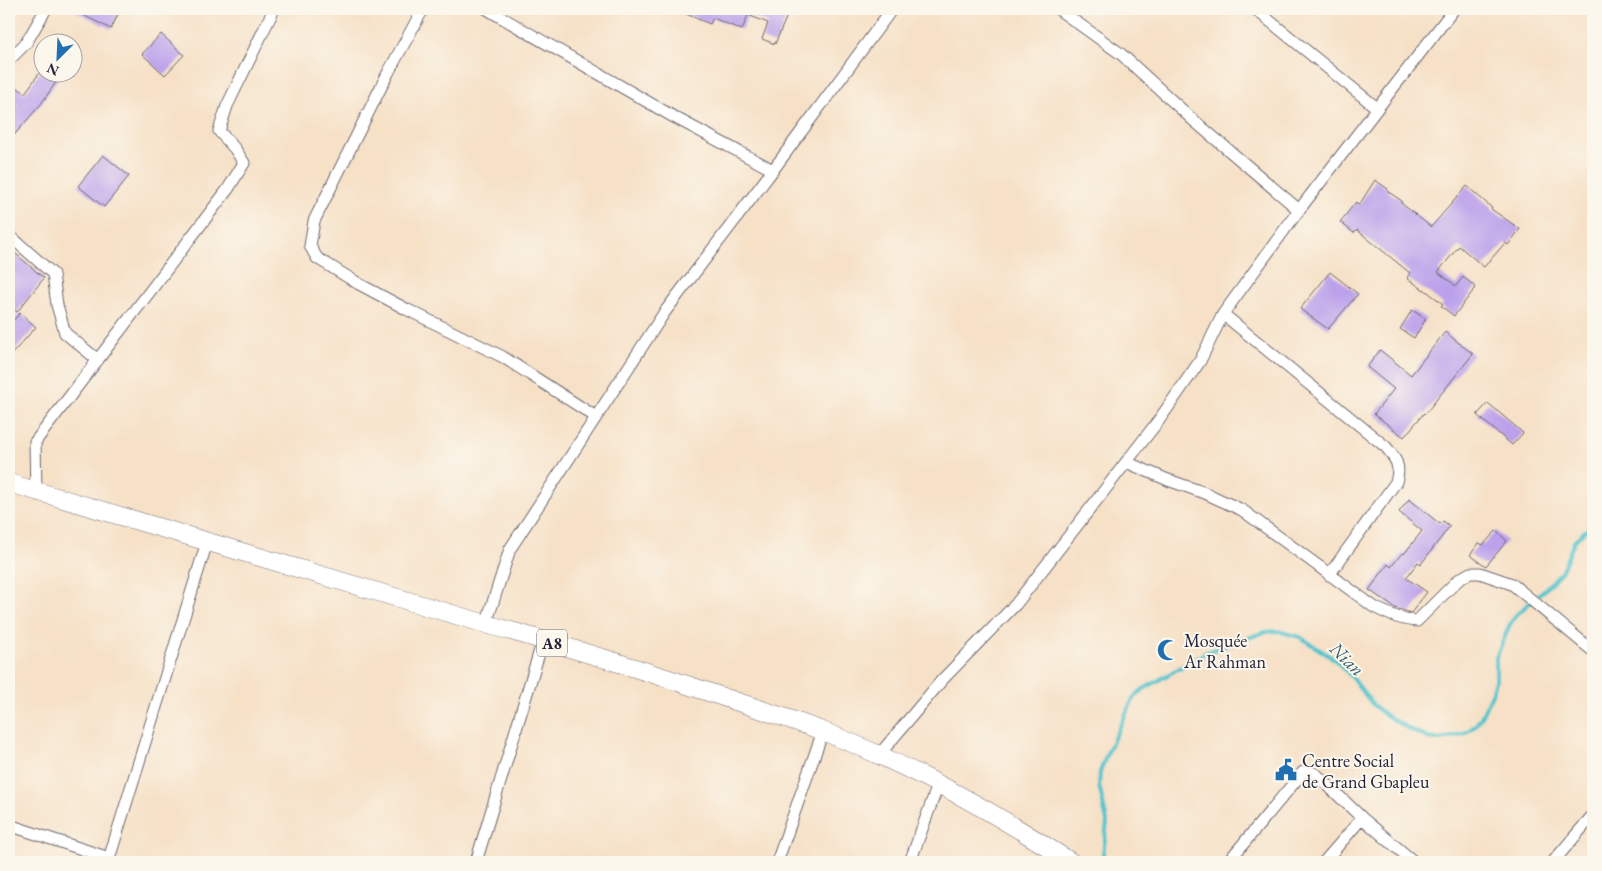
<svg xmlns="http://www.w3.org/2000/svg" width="1602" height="871" viewBox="0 0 1602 871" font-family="'EB Garamond',serif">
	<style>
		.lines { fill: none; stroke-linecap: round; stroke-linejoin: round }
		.stream { stroke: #57c4cd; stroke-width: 4 }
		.building { fill: #bba1eb }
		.minor-casing { stroke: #6c656c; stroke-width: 13 }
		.primary-casing { stroke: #6c656c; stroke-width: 19 }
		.minor { stroke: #fff; stroke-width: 11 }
		.primary { stroke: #fff; stroke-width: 18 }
		.labels { text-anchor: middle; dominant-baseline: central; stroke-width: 4; stroke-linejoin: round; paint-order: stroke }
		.shield { fill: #fbf7ec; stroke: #636270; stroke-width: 1 }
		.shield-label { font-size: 16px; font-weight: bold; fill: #22223b }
		.poi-label { font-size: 18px; fill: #22223b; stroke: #fbf7ec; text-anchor: start }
		.water-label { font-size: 19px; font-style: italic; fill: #355b6e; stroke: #fbf7ec }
	</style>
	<rect width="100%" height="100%" fill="#fbf7ec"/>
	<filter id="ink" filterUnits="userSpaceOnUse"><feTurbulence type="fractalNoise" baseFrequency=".02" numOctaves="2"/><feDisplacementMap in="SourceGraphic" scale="10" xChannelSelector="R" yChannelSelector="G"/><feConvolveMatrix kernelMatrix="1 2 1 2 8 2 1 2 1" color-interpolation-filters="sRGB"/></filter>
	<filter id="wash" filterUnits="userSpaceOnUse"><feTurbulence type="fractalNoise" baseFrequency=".0096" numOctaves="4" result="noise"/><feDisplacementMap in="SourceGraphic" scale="20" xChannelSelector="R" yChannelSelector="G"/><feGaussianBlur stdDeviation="1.12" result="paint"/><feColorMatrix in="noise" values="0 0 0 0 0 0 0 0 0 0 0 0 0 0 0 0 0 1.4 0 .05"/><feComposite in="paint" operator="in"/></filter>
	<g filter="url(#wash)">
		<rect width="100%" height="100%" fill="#f6e1c7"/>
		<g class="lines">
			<path class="stream" d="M1102,862L1107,822L1099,785L1100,772L1108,751L1134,697L1142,690L1205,653L1265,632L1278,631L1300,637L1334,659L1351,676L1373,705L1384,714L1407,728L1428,738L1440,740L1465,733L1475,726L1481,717L1492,694L1496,681V658L1510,624L1517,614L1544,590L1561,572L1575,540L1593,524"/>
		</g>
		<g id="blocks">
			<path class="building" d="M71,9H112L119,12L111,29Z
				M674,9H783L789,11L775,44L762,39L768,23L748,15L742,30L713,18L710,24Z
				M161,34L184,55L165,75L142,54Z
				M40,72H63L41,104L9,141V118L18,107L9,100V93L15,86L25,93Z
				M103,155L129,176L104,207L78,186Z
				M1375,180L1388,189L1387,191L1402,201L1401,203L1431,227L1467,186L1492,208L1491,209L1520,229L1508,245L1505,243L1484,267L1459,246L1438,272L1456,286L1463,277L1476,287L1454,316L1441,306L1443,304L1424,289V290L1407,278L1410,273L1357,230L1354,233L1340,222L1356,202L1359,205Z
				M9,248L44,278L17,312L9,306Z
				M1330,272L1358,294L1328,329L1300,309Z
				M1412,310L1426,319L1414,338L1400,329Z
				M20,313L36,327L9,357V325Z
				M1445,332L1473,354L1425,414L1424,413L1404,437L1374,414L1394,389L1367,367L1380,350L1411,375Z
				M1488,403L1523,433L1512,445L1477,415Z
				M1409,499L1440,524L1443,521L1450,526L1421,564L1418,562L1406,578L1427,592L1411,613L1395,608L1369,590L1388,564L1391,567L1402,553L1404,554L1422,531L1399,512Z
				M1496,531L1507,541L1486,566L1470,555L1479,543L1483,545Z"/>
		</g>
	</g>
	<g filter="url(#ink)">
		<use href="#blocks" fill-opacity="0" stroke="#6c656c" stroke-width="1"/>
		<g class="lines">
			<g class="minor-casing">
				<path id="minor" d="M423,9L388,73L314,221L310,246L317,258L359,284L406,309L503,357L596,417
					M487,9L672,116L773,170
					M1058,9L1121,54L1192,119L1299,210
					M1255,9L1377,108
					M9,60L26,43L46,9
					M9,235L53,274L57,305L65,333L98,360
					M1223,314L1386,447C1396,459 1401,466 1396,482L1329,575
					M1126,462L1168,480L1205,493L1242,510L1374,607C1388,614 1401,620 1417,621L1458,580L1470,573H1480L1512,584L1593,651
					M36,491L35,442L228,189L244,163L235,149L219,131L227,106L274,9
					M486,624L510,549L664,313L773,170L892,9
					M879,755L942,680L1016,604L1159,420L1200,361L1223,314L1299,210L1454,9
					M9,825L109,858
					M108,862L207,542
					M476,862L543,640
					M777,862L823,731
					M910,862L938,785
					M1228,862L1303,772L1309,771L1317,775L1362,818L1414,862
					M1324,862L1362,818
					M1553,862L1593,815"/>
			</g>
			<g class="primary-casing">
				<path id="primary" d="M9,483L486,624C569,647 650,672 732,700C762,710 794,720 825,732C911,766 994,812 1071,862"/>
			</g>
			<use href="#minor" class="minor"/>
			<use href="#primary" class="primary"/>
		</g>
	</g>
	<defs>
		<g id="mosque-bare" transform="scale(1.725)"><path d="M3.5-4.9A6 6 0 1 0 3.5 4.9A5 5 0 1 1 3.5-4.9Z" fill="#1f6fb2" stroke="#fbf7ec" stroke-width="2.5" paint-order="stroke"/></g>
		<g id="civic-bare" transform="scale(1.725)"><path d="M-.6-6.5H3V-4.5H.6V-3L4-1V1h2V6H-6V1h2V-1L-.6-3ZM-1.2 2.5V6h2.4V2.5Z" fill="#1f6fb2" stroke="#fbf7ec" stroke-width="2.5" paint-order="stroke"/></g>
	</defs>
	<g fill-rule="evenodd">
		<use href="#mosque-bare" x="1168" y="650"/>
		<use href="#civic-bare" x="1286" y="770"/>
	</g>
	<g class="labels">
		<rect class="shield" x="537" y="629.5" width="30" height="27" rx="4"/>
		<g class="shield-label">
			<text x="552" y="643">A8</text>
		</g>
		<g class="poi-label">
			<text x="1184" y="640">Mosquée<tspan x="1184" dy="21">Ar Rahman</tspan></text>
			<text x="1302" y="760">Centre Social<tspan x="1302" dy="21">de Grand Gbapleu</tspan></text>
		</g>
		<g class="water-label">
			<text transform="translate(1347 659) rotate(44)">Nian</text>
		</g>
	</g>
	<rect width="1602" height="871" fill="none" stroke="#fbf7ec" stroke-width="30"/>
	<g transform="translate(58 58) rotate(204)"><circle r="24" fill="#fbf7ec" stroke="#a4a2a5"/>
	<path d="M0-4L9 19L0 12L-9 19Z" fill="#1f6fb2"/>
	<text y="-8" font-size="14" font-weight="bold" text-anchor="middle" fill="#22223b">N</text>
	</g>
</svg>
